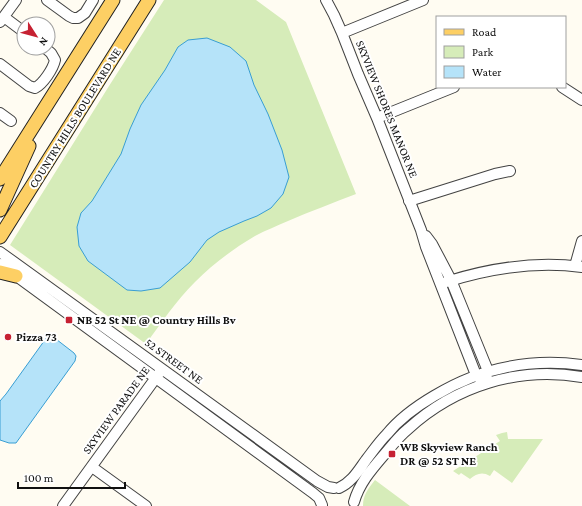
<svg xmlns="http://www.w3.org/2000/svg" width="582" height="506" viewBox="0 0 582 506" font-family="'Crimson Pro',serif">
	<style>
		.green { fill: #d6ecb9 }
		.water { fill: #b5e3f9; stroke: #399ed3 }
		.lines { fill: none; stroke-linecap: round; stroke-linejoin: round }
		.minor-casing { stroke: #434343; stroke-width: 12 }
		.major-casing { stroke: #212121; stroke-width: 15 }
		.minor { stroke: #fff; stroke-width: 10 }
		.major { stroke: #fdcf64; stroke-width: 13 }
		.poi-dot { fill: #c62132; stroke: #fff; stroke-width: 1.5 }
		.labels { text-anchor: middle; dominant-baseline: central; stroke-width: 4; stroke-linejoin: round; paint-order: stroke }
		.street-label { font-size: 12px; fill: #101010; stroke: #fff }
		.poi-label { font-size: 12px; font-weight: bold; fill: #101010; stroke: #fff; text-anchor: start }
	</style>
	<rect width="100%" height="100%" fill="#fffcf2"/>
	<path class="green" d="M164,0H256L286,22L356,194C333,203 311,211 288,221C277,226 266,230 255,236C233,249 213,264 195,282C176,301 161,323 146,344L10,245L109,86Z
		M507,432L508,439H543L512,483L494,470L490,476C482,471 476,474 470,479L461,473L459,475L453,471L500,441L496,435L502,433Z
		M375,480L410,506H363C363,495 368,489 375,480Z"/>
	<path class="water" d="M207,38L230,47L246,61L254,85L268,114L282,150L289,177L283,194L271,208L257,216L244,221L219,232L207,240L190,262L160,288L141,291L127,290L88,261L79,246L77,227L81,213L92,201L121,154L130,129L141,105L165,70L178,47L188,40Z
		M52,336L74,353L76,356L75,361L16,443H9L0,440V401L6,394L47,337Z"/>
	<g class="lines">
		<g class="minor-casing">
			<path id="minor" d="M47,0L69,16L73,18H78L85,13L93,0
				M326,0L334,15L342,33L358,74L377,118L421,230L426,247L476,375L485,383
				M4,17L24,32
				M0,22L16,0
				M342,33L423,0
				M0,64L29,86L35,88C43,84 53,69 55,60L51,53L45,48
				M562,87L582,100
				M0,113L11,121
				M377,118L454,87
				M409,201L495,174L510,171
				M426,236L432,244L451,280L488,371L486,378
				M0,252L317,481L328,487L334,488
				M0,264L313,493L319,498L322,505
				M575,266L582,241
				M446,282C490,268 536,261 582,267
				M92,467L146,506
				M339,488C352,482 358,471 366,460C373,451 379,442 387,434C400,418 417,406 434,396C480,368 529,358 582,365
				M354,502C359,484 371,470 383,456C391,447 398,437 408,429C455,386 518,366 582,377
				M63,506L160,372"/>
		</g>
		<g class="major-casing">
			<path id="major" d="M0,179L113,0
				M0,210L29,146
				M0,237L149,0
				M0,272L16,276"/>
		</g>
		<use href="#minor" class="minor"/>
		<use href="#major" class="major"/>
	</g>
	<g class="poi-dot">
		<rect x="65" y="316" width="8" height="8" rx="2"/>
		<circle cx="8" cy="337" r="4"/>
		<rect x="388" y="450" width="8" height="8" rx="2"/>
	</g>
	<g class="labels">
		<g class="street-label">
			<text transform="translate(387 109) rotate(68)">SKYVIEW SHORES MANOR NE</text>
			<text transform="translate(75 118) rotate(-58)">COUNTRY HILLS BOULEVARD NE</text>
			<text transform="translate(174 361) rotate(36)">52 STREET NE</text>
			<text transform="translate(116 410) rotate(-54)">SKYVIEW PARADE NE</text>
		</g>
		<g class="poi-label">
			<text x="77" y="320">NB 52 St NE @ Country Hills Bv</text>
			<text x="16" y="337">Pizza 73</text>
			<text x="400" y="447">WB Skyview Ranch<tspan x="400" dy="14">DR @ 52 ST NE</tspan></text>
		</g>
	</g>
	<rect x="436" y="16" width="130" height="72" fill="#ffffff" stroke="#9f9f9f"/>
	<rect x="444" y="29" width="20" height="6" fill="#fdcf64" stroke="#9f9f9f"/>
	<text x="472" y="36" font-size="12" fill="#101010">Road</text>
	<rect x="444" y="46" width="20" height="12" fill="#d6ecb9" stroke="#9f9f9f"/>
	<text x="472" y="56" font-size="12" fill="#101010">Park</text>
	<rect x="444" y="66" width="20" height="12" fill="#b5e3f9" stroke="#9f9f9f"/>
	<text x="472" y="76" font-size="12" fill="#101010">Water</text>
	<g transform="translate(36 36) rotate(126)"><circle r="19" fill="#ffffff" stroke="#9f9f9f"/>
	<path d="M0-3L7 15L0 10L-7 15Z" fill="#c62132"/>
	<text y="-6" font-size="11" font-weight="bold" text-anchor="middle" fill="#101010">N</text>
	</g>
	<path d="M18 482v6h107v-6" fill="none" stroke="#101010" stroke-width="2"/>
	<text x="24" y="482" font-size="12" fill="#101010" stroke="#ffffff" stroke-width="3" paint-order="stroke">100 m</text>
</svg>
